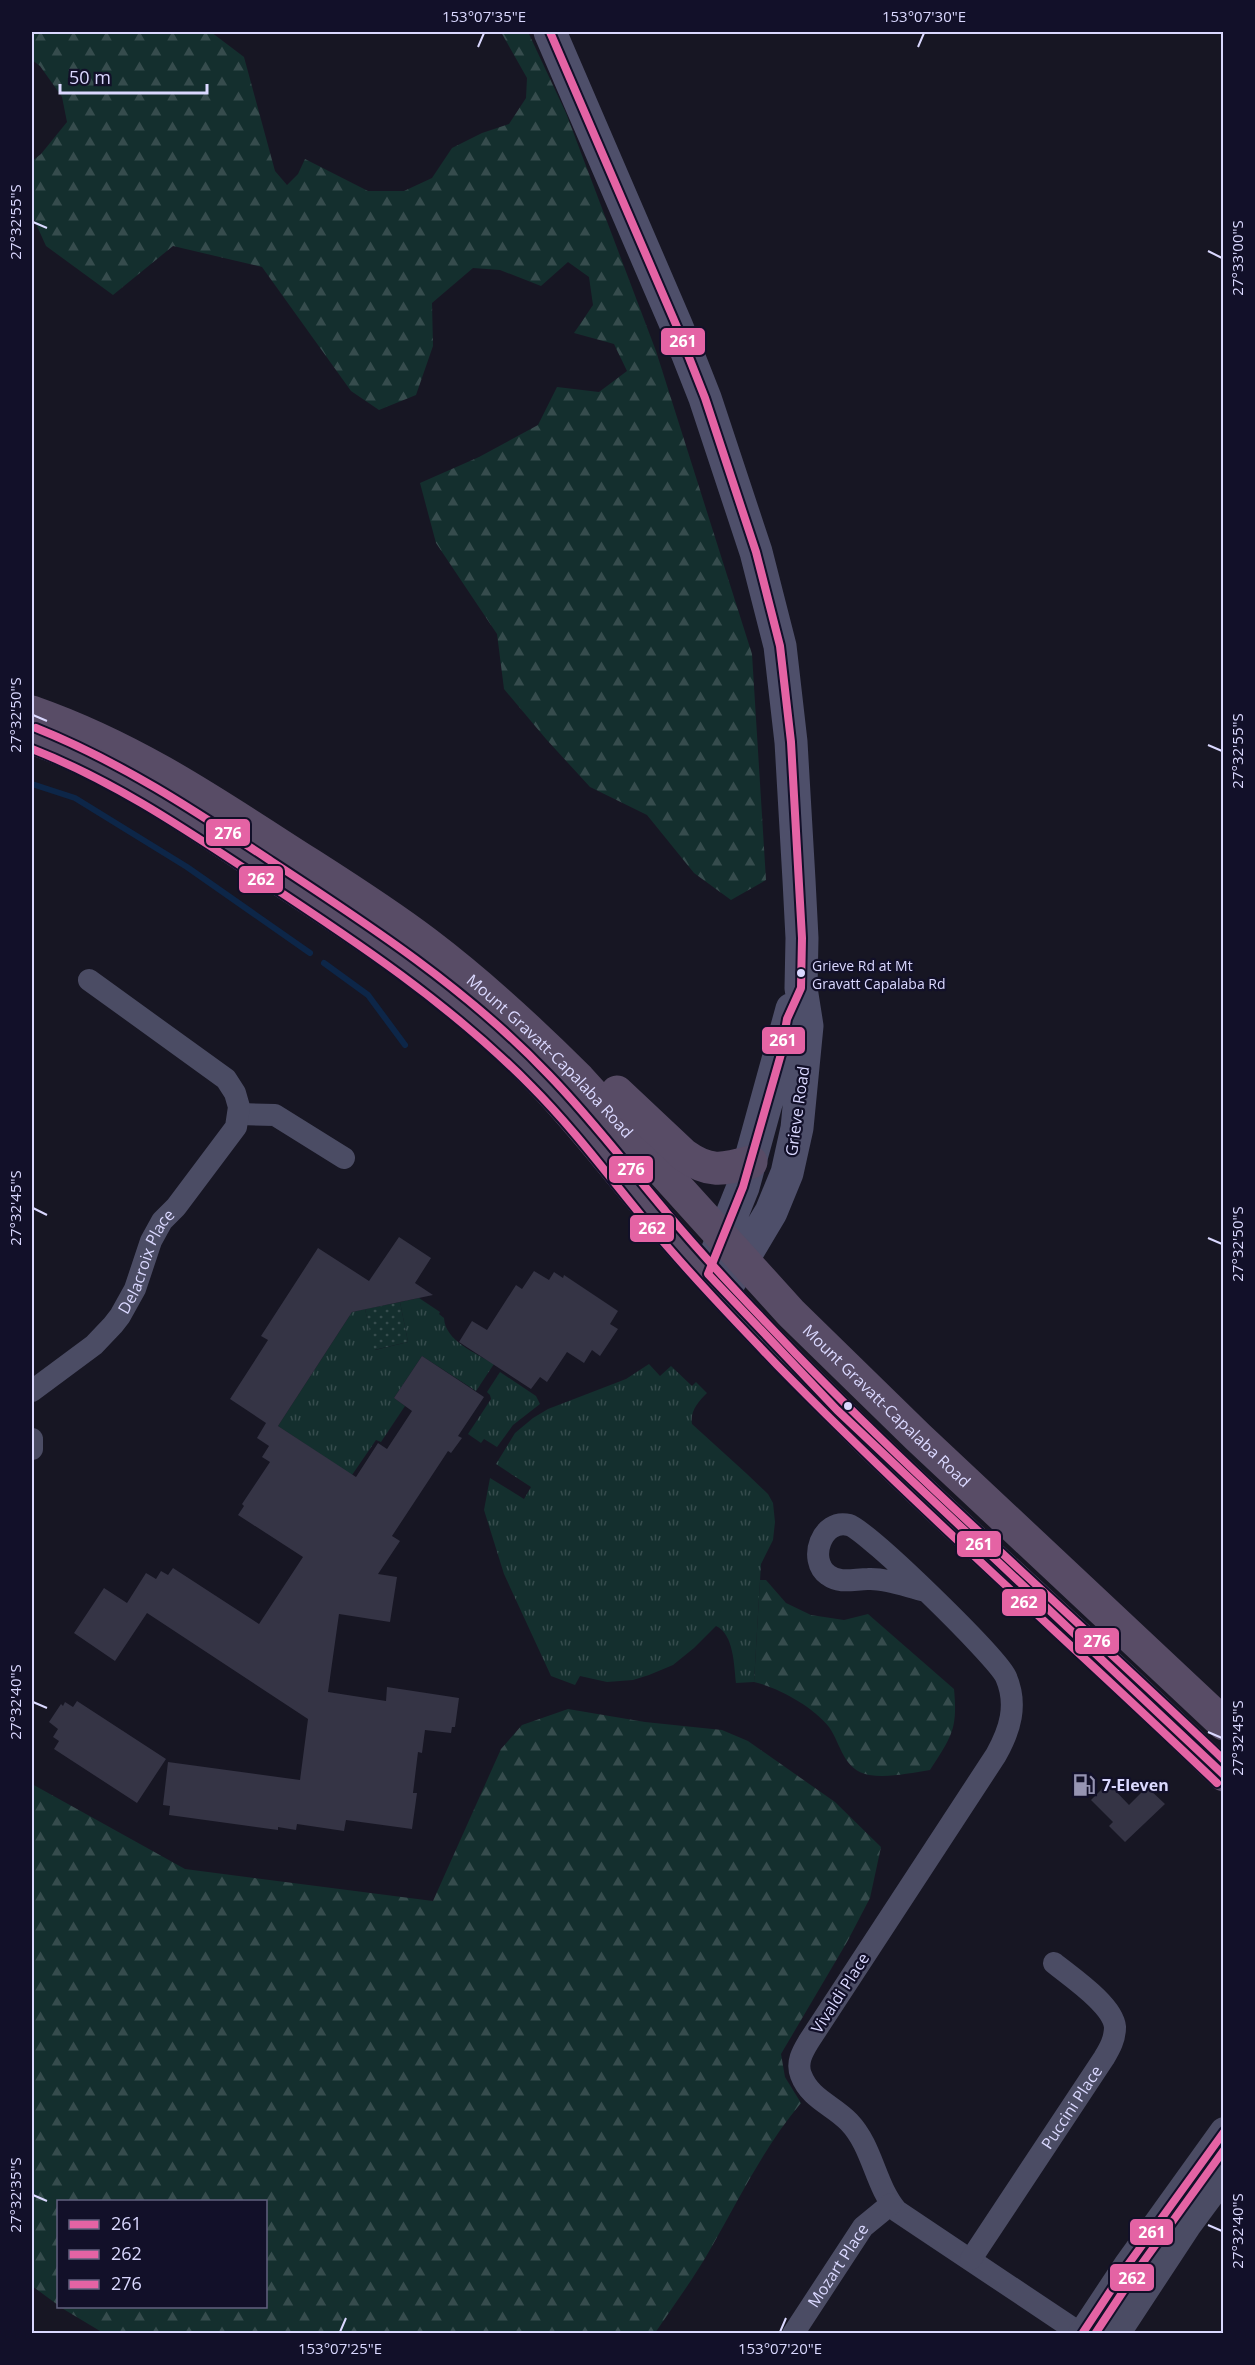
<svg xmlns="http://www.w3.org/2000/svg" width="1255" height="2365" viewBox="0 0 1255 2365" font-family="'Open Sans',sans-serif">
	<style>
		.grass { fill: url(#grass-tufts) }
		.forest { fill: url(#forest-firs) }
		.park { fill: url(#park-dots) }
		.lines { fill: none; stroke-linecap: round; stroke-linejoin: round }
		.stream { stroke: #0d2648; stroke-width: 6 }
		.building { fill: #353445 }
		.minor { stroke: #4b4c64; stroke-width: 22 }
		.tertiary { stroke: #4b4c64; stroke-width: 28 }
		.secondary { stroke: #4e4f6a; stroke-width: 33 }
		.trunk { stroke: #584c66; stroke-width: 33 }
		.bus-1-casing { stroke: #121029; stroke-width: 12 }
		.bus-2-casing { stroke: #121029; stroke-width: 12 }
		.bus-3-casing { stroke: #121029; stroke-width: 12 }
		.bus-1 { stroke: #e463a4; stroke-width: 8 }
		.bus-2 { stroke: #e463a4; stroke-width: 8 }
		.bus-3 { stroke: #e463a4; stroke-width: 8 }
		.ticks { fill: none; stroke: #dad8ff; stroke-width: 2 }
		.bus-dot { fill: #dad8ff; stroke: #121029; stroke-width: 2 }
		.labels { text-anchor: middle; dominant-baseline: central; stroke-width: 4.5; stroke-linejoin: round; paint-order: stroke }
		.bus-label { font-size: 14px; fill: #dad8ff; stroke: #121029; text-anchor: start }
		.street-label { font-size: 16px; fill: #dad8ff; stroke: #121029 }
		.poi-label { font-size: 16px; font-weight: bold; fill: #dad8ff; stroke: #121029; text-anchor: start }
		.line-badge { stroke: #121029; stroke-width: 2 }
		.badge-label { font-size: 16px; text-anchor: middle; font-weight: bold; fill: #fff }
		.neatline { fill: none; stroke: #dad8ff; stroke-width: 2 }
		.ticks-label { font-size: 15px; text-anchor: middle; fill: #dad8ff }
	</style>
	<defs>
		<pattern id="grass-tufts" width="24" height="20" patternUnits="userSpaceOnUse" patternTransform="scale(1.5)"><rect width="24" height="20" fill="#142f2e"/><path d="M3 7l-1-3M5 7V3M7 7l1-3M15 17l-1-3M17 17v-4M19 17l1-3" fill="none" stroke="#364c4d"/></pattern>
		<pattern id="forest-firs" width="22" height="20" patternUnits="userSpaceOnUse" patternTransform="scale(1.5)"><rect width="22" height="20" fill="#142f2e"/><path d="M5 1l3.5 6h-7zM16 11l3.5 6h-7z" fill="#364c4d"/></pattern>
		<pattern id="park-dots" width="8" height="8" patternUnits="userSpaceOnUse" patternTransform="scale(1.5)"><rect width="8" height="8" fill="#142f2e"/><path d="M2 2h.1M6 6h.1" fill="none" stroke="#364c4d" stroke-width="1.8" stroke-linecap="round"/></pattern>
	</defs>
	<rect width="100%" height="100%" fill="#171623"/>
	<path class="grass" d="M419,1298L440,1312L439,1314L444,1318C445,1341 476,1353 494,1364L476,1391L422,1356L394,1398L405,1406L381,1442L376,1440L352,1475L278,1426L352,1312L365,1309L375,1350L408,1342L400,1302Z
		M649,1364L660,1376L671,1366L692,1386L696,1382L707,1393C698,1402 690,1411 692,1424L747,1474L768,1494L773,1503L775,1522L773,1540L761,1564L754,1682L736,1683C734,1666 734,1634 716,1626L694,1648L673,1665L649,1675L633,1680L607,1682L580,1676L575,1685L551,1676L504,1574L484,1510L490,1478L524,1499L531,1487L496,1464L515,1433L533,1418L548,1409L626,1379Z
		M500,1372L536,1396L540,1404L513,1425L497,1447L484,1439L481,1443L468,1434L491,1399L490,1395L487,1392Z"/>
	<path class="forest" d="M32,32H211L244,57L275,171L287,185L298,174L305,159L368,191H404L432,178L452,148L482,133L509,124L526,98L527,78L501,32H528L566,113L656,351L752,654L766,880L731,900L694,873L647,815L590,787L546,739L504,689L497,634L436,543L420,483L479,457L538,425L557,387L599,392L627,371L614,344L574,333L593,305L589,277L568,262L541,286L500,270L473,268L432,303L433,346L416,395L379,410L351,391L262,267L173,246L113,295L46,246L32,215V161L41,154L67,122L62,97L40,66L32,60Z
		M760,1580H766L786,1603L811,1615L844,1620L868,1614L954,1689C958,1730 951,1737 930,1770C910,1773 889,1778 869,1775C843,1770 841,1744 829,1727C814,1707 777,1687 754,1682Z
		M568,1709L645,1722L722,1730L748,1741L835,1802L881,1847L870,1898L847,1942L781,2054L785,2077L801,2103C764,2147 739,2199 711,2248C694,2278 674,2305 655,2333L105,2334L60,2307L266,2306V2202H58V2305L32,2286V1784L185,1869L433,1901L501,1749L522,1725Z"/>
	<path class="park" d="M400,1302L408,1342L374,1350L365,1309Z"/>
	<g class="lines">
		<path class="stream" d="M32,784L75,798L187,867L310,953
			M324,963L368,995L405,1045"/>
	</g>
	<path class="building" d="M399,1237L431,1258L415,1283L433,1295L352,1312L278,1426L356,1477L378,1443L387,1449L412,1411L394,1398L422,1356L484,1397L458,1436L462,1438L451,1453L448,1451L392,1536L400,1541L378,1574L397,1577L390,1622L339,1614L328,1692L386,1701L387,1687L459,1698L455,1727H452L451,1733L425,1730L422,1753L418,1752L413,1793H417L412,1829L346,1820L344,1831L297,1824L296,1830L278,1827V1830L169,1815L170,1806L163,1805L168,1762L300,1780L308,1719L147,1613L115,1661L74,1633L104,1588L127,1603L146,1573L156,1579L161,1571L168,1575L173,1568L259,1624L303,1557L238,1515L244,1506L242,1504L270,1462L262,1457L269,1446L257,1438L266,1423L230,1399L268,1340L261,1336L318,1248L369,1281Z
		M534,1271L549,1280L554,1272L563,1278L564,1275L618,1311L610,1324L618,1329L600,1356L592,1350L584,1363L567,1352L547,1382L540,1377L531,1389L459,1342L472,1321L487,1330L516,1285L522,1289Z
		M77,1701L166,1759L137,1803L54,1749L59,1741L53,1737L58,1729L49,1722L61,1704L63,1706L65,1702L73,1707Z
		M1108,1783L1129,1805L1147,1787L1165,1804L1125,1842L1109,1826L1113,1822L1091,1800Z"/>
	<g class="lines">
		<g class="minor">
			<path d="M239,1114L275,1115L344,1158"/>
			<path id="s1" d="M32,1391L94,1345L113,1325L120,1316L135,1289L151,1241L162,1221L176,1207L236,1127L239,1107L235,1093L226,1079L89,980"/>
			<path d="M32,1439V1449"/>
			<path d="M926,1591C908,1587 887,1578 868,1579C854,1579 840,1584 828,1575C807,1560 822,1518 849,1525C867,1530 997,1657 1006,1677C1018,1705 1010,1730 996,1755L809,2041C803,2051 796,2062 801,2075C810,2099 833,2105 849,2122C873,2147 875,2186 897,2211L1081,2334"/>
			<path id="s2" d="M971,2259L1104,2058C1110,2048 1115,2039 1115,2027C1113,2005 1071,1977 1054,1963"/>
			<path id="s3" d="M793,2334L863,2227L891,2204"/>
		</g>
		<path class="tertiary" d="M1082,2334L1127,2266L1224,2131
			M1116,2334L1187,2226L1224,2176"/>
		<path class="secondary" d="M550,32L677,327L705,398L756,552L780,646L791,742L799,880L802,938L801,988L807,1026L797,1128L787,1173L771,1212L724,1291
			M708,1274L743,1187L792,1009"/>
		<g class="trunk">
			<path id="s4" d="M32,712C126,745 200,793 283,847C331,878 380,908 426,943C480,984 531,1031 579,1079L791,1313L918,1437L1224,1724"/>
			<path d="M32,738C116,768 187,818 261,867C359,931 459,995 540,1080C583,1124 619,1173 659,1220C705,1275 756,1328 806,1379C940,1516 1087,1641 1224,1775"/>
			<path d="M617,1092L684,1155C709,1173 722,1170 751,1162"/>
		</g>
		<g class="bus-1-casing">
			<path id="bus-1" d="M550,32L677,327L705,398L756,552L780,646L791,742L802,938L801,988L787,1019L781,1054L743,1187L708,1274L837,1410L1224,1775
				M1082,2334L1127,2266L1224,2132"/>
		</g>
		<g class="bus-2-casing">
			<path id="bus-2" d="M32,749C114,781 186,830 259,878C355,941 450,1004 531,1086C574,1129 610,1178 649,1225C690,1274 734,1320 778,1366C919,1510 1071,1643 1217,1783
				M1095,2334L1136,2272L1224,2150"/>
		</g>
		<g class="bus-3-casing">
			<path id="bus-3" d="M36,728C121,762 195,811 271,861C369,925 467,989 548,1074C591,1118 628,1167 667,1213C708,1262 752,1308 796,1354C933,1495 1082,1624 1224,1760"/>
		</g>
		<use href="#bus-1" class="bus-1"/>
		<use href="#bus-2" class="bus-2"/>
		<use href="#bus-3" class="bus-3"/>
	</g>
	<path class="ticks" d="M478,47L484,33M918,47L924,33M33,222L47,228M1208,251L1222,258M33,715L47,721M1208,745L1222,751M33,1208L47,1215M1208,1238L1222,1244M33,1702L47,1708M1208,1732L1222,1738M33,2195L47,2201M1208,2225L1222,2231M340,2332L346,2318M780,2332L786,2318"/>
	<defs>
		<g id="fuel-bare" transform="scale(1.8)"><path d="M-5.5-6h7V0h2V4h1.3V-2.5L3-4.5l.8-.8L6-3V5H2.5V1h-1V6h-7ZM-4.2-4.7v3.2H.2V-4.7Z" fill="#9694b2" stroke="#121029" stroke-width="2.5" paint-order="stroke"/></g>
	</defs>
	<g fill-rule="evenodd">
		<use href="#fuel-bare" x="1084" y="1785"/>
	</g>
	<g class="bus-dot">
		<circle cx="801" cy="973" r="5"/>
		<circle cx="848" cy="1406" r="5"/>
	</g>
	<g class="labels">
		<g class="bus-label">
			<text x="812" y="965">Grieve Rd at Mt<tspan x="812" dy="18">Gravatt Capalaba Rd</tspan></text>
		</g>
		<g class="street-label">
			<text stroke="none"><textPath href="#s4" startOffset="626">Mount Gravatt-Capalaba Road</textPath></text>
			<text transform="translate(797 1111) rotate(-82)">Grieve Road</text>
			<text stroke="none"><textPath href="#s1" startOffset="177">Delacroix Place</textPath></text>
			<text stroke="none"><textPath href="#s4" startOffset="1112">Mount Gravatt-Capalaba Road</textPath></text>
			<text transform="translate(840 1993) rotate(-57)">Vivaldi Place</text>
			<text stroke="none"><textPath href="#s2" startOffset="182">Puccini Place</textPath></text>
			<text stroke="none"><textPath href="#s3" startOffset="82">Mozart Place</textPath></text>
		</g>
		<g class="poi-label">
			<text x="1102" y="1785">7-Eleven</text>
		</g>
	</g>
	<g class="line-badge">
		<rect x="660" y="327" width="46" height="29" rx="6" fill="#e463a4"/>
		<rect x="205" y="818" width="46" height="29" rx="6" fill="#e463a4"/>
		<rect x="238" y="865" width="46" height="29" rx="6" fill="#e463a4"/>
		<rect x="761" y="1026" width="45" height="29" rx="6" fill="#e463a4"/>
		<rect x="608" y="1155" width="46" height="29" rx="6" fill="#e463a4"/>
		<rect x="629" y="1214" width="46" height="29" rx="6" fill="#e463a4"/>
		<rect x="956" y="1530" width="46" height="28" rx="6" fill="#e463a4"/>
		<rect x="1001" y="1588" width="46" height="29" rx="6" fill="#e463a4"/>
		<rect x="1074" y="1627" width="46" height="28" rx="6" fill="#e463a4"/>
		<rect x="1129" y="2218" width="45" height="28" rx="6" fill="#e463a4"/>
		<rect x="1109" y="2263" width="46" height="29" rx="6" fill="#e463a4"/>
	</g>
	<g class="badge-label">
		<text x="683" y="347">261</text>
		<text x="228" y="839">276</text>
		<text x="261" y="885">262</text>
		<text x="783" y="1046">261</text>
		<text x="631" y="1175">276</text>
		<text x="652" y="1234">262</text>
		<text x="979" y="1550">261</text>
		<text x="1024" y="1608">262</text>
		<text x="1097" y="1647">276</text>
		<text x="1152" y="2238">261</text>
		<text x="1132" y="2284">262</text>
	</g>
	<rect width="1255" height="2365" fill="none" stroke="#121029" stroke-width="66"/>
	<rect x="57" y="2200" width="210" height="108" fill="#121029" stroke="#62607f" stroke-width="1.5"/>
	<rect x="69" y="2220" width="30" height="9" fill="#e463a4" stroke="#62607f" stroke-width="1.5"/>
	<text x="111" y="2230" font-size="18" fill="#dad8ff">261</text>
	<rect x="69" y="2250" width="30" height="9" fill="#e463a4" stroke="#62607f" stroke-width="1.5"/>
	<text x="111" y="2260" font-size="18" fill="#dad8ff">262</text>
	<rect x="69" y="2280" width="30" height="9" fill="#e463a4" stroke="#62607f" stroke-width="1.5"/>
	<text x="111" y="2290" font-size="18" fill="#dad8ff">276</text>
	<path d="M60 84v9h147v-9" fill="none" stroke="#dad8ff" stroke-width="3"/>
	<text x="69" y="84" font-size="18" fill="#dad8ff" stroke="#121029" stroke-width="4.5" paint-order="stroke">50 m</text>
	<rect x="33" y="33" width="1189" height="2299" class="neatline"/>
	<g class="ticks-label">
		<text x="484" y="22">153°07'35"E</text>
		<text x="924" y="22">153°07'30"E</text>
		<text transform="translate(16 222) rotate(-90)" y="5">27°32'55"S</text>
		<text transform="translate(1238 258) rotate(-90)" y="5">27°33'00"S</text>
		<text transform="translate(16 715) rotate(-90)" y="5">27°32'50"S</text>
		<text transform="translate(1238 751) rotate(-90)" y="5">27°32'55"S</text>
		<text transform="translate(16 1208) rotate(-90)" y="5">27°32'45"S</text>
		<text transform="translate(1238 1244) rotate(-90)" y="5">27°32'50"S</text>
		<text transform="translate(16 1702) rotate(-90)" y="5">27°32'40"S</text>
		<text transform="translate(1238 1738) rotate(-90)" y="5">27°32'45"S</text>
		<text transform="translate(16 2195) rotate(-90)" y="5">27°32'35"S</text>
		<text transform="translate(1238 2231) rotate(-90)" y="5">27°32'40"S</text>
		<text x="340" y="2354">153°07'25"E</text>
		<text x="780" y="2354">153°07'20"E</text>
	</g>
</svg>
